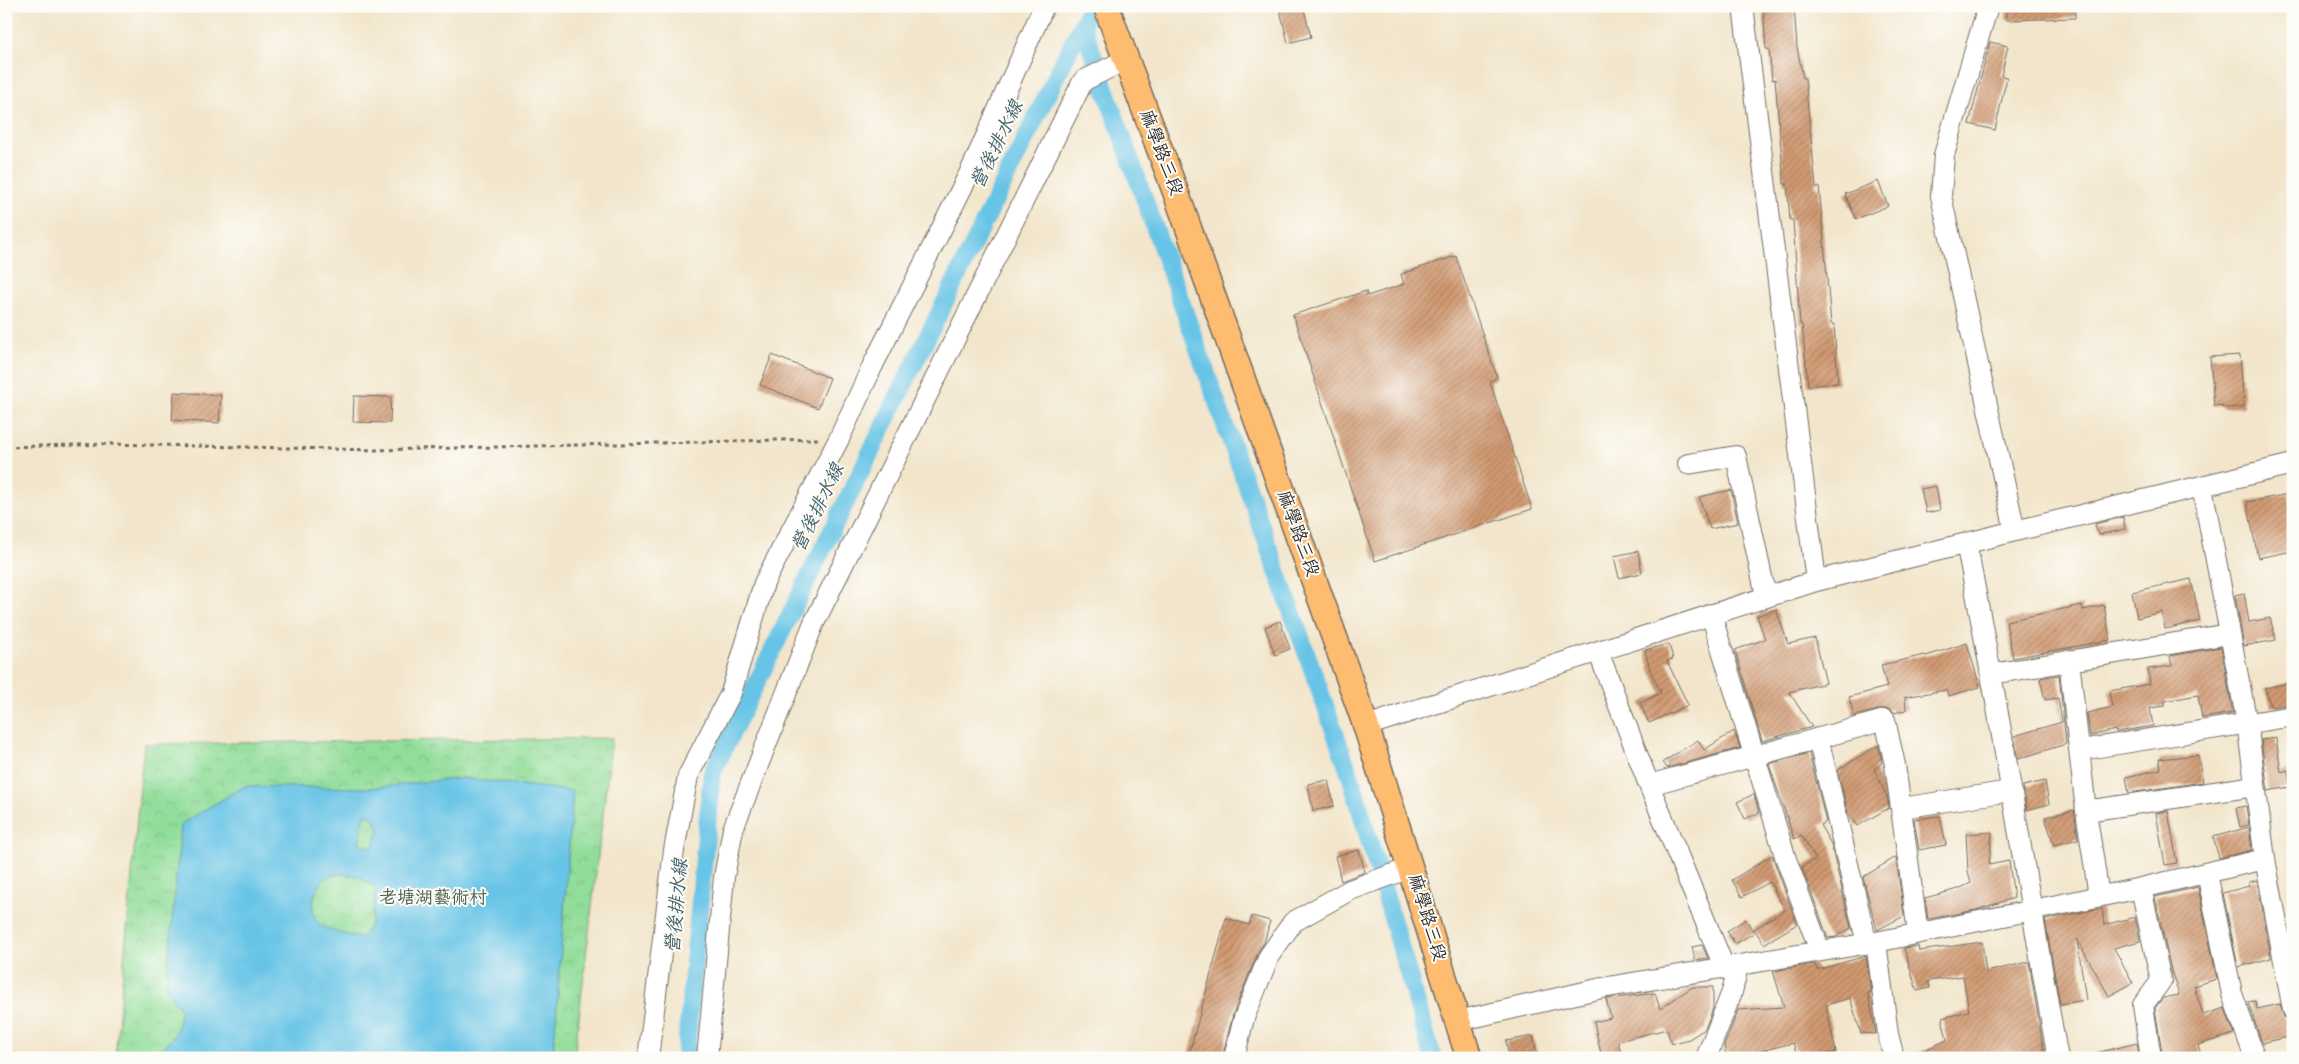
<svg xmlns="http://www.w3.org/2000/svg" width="2299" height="1064" viewBox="0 0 2299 1064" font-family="'Indie Flower','LXGW WenKai TC',sans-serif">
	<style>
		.park { fill: url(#park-crowns); stroke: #5e8462 }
		.water { fill: #68c4e6; stroke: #4a7888; fill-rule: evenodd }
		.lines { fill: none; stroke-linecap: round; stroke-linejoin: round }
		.canal { stroke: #68c4e6; stroke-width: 18 }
		.building { fill: url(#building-hatch) }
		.minor-casing { stroke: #716c63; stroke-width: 22 }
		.major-casing { stroke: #716c63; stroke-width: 28 }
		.path { stroke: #716c63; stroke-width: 3; stroke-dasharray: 4 4; stroke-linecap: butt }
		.minor { stroke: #fff; stroke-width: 20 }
		.major { stroke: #febc70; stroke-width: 25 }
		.labels { text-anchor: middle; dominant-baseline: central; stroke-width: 4; stroke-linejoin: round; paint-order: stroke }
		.street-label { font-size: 18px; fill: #2b2b2b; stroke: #fdfcf7 }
		.park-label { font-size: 18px; fill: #4a604c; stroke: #fdfcf7 }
		.water-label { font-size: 19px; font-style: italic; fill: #40616c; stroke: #fdfcf7 }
	</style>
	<defs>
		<pattern id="park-crowns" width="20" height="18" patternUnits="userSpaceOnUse" patternTransform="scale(1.25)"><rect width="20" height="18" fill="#91dd9a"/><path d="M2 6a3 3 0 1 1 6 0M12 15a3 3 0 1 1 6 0" fill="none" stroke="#7dbe85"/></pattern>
		<pattern id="building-hatch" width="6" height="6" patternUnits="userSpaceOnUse" patternTransform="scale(1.25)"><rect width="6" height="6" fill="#d19a72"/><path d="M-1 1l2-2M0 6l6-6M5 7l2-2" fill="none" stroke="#aa7e5e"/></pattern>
	</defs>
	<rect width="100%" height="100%" fill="#fdfcf7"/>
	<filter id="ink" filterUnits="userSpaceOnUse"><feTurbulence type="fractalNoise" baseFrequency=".02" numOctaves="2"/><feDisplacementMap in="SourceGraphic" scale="10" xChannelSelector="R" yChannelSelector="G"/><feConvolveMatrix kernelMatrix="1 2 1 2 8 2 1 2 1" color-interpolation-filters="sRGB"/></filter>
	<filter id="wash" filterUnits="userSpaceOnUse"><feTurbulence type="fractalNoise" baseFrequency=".0096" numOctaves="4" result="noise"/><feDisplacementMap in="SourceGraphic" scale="20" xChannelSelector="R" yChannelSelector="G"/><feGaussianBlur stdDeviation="1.12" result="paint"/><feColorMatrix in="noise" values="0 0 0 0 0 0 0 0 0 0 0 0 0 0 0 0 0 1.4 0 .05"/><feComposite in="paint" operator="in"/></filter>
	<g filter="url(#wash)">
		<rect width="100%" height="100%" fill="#f2e5cb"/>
		<path class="park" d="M612,738L574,1058H115L144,744Z"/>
		<path class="water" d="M462,778L573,791L553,1058H215L213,1055L203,1053L194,1058H155L176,1033L181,1010L166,991L181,824L245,786L371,788ZM365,814L373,816L379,830L373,848L359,843ZM338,874L357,876L376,888L371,924L362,938C349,935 332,933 321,925C307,915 313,890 324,879C327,876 334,875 338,874Z"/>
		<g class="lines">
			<path class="canal" d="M1082,24L1351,778L1433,1058
				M685,1058L712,773L1091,6"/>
		</g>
		<g id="blocks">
			<path class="building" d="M1279,6H1303L1311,37L1288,43Z
				M1763,6H1794L1797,47L1803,78H1805L1816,188L1819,187L1822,218L1831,324H1834L1838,383L1808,386L1802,324H1800L1793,220H1790L1787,184H1784L1775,79L1772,80L1769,49H1766Z
				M2006,6H2075V18L2006,20Z
				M1990,42L2008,46L2001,76L2007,77L1995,130L1969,124Z
				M1878,181L1888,206L1856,219L1845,194Z
				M1456,256L1497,377L1490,382L1532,509L1375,561L1293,315L1366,291L1367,296L1404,284L1401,274Z
				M772,355L830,378L818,408L760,385Z
				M2240,355L2244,407L2222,408V405L2214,406L2210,357Z
				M174,392L221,395L219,423L172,420Z
				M354,396L391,397L390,423L353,422Z
				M1936,486L1940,510L1926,513L1921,489Z
				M1731,490L1738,523L1710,529L1699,497Z
				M2289,494L2293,511V551L2258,558L2247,502Z
				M2123,517L2125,529L2098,535L2095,524Z
				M1638,551L1642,573L1619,578L1614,556Z
				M2191,579L2200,621L2165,629L2162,612L2137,618L2132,592Z
				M2244,593L2249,622L2270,618L2276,640L2244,646L2235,595Z
				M2082,605L2083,610L2104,605L2110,640L2013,658L2006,621Z
				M1776,609L1788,644L1815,638L1826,683L1789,692L1812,727L1762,741L1735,650L1765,639L1757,616Z
				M1280,621L1290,649L1275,655L1265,627Z
				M1967,643L1980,687L1948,696L1946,690L1905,697L1906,710L1894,713L1889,709H1882L1854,716L1849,697L1887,687L1881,665L1925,655L1926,656Z
				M1669,644L1673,659L1667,661L1688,705L1649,723L1640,703L1661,693L1650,670L1645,650Z
				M2221,647L2233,713L2202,718L2198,695L2165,701V706L2150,708L2153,726L2116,732L2115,730L2090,736L2087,713L2112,707L2109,691L2150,684L2148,669L2172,666L2170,656Z
				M2059,675L2066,744L2018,759L2014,736L2062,722L2058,698L2045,700L2040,678Z
				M2293,682V704L2271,707L2265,688Z
				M1734,731L1740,748L1667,768L1663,762L1698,740L1704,750Z
				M2276,738L2281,772L2288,770L2290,787L2268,791L2261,740Z
				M1878,745L1882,763L1874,769L1887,797L1889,808L1857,826L1848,814L1838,770Z
				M1809,753L1826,822L1820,825L1831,844L1851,928L1836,937L1828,938L1802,867L1816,859L1801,835L1794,839L1769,764Z
				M2198,755L2203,782L2129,793L2126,777L2161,769L2159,759Z
				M1328,780L1334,806L1313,811L1308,784Z
				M2045,781L2049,804L2027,810L2023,786Z
				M1754,794L1759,813L1745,819L1737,802Z
				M2246,806L2249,825L2240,827L2236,808Z
				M2074,810L2078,839L2054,845L2045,817Z
				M2168,811L2177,863L2165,865L2156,813Z
				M1940,816L1946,845L1919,850L1914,819Z
				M2249,827L2252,850L2219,858L2213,837Z
				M1992,832L1989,865L2009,861L2014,898L1976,910L1928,919L1925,898L1958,889L1971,883L1968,871L1966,834Z
				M1359,850L1365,872L1341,881L1335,856Z
				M1772,855L1797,924L1764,944L1754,929L1785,910L1770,882L1742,897L1732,880Z
				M1896,857L1904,916L1877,930L1863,877Z
				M2257,880L2271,958L2238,967L2223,893L2249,886V882Z
				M2198,887L2217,979L2194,986L2203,1015L2225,1008L2234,1034L2198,1045L2202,1058H2163L2155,1008L2163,998L2179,995L2171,970L2155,897Z
				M2102,908L2104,925L2135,917L2140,941L2114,948L2133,983L2109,996L2077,939L2086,1000L2060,1004L2045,920Z
				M1252,916L1270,921L1264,943L1258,952L1233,1014L1222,1058H1188L1226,918L1249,925Z
				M1746,919L1754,933L1735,944L1727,931Z
				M1982,942L1986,972L2029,962L2045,1058H1906L1947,1040L1942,1018L1969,1011L1963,976L1928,981L1930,988L1917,991L1904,948L1918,946L1919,951Z
				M1702,945L1708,958L1695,960L1692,947Z
				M1866,956L1871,992L1868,993L1876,1034L1861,1033L1850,998L1826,1005L1836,1052L1810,1058H1798L1793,1043L1756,1052L1757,1058H1726L1724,1046L1738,1010L1784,1007L1773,971L1815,964L1817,970Z
				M1692,987H1713V1008L1705,1029L1689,1039L1671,1044L1667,1029L1618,1041L1622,1058H1602L1594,1022L1611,1018L1606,999L1655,993L1660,1009Z
				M2255,1001L2257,1009L2280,1004L2284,1017L2293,1022V1036L2262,1043L2248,1002Z
				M1533,1036L1538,1058H1509L1506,1041Z
				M2137,1043L2139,1058H2097L2096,1053Z"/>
		</g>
	</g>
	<g filter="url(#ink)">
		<use href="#blocks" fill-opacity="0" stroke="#716c63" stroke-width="1"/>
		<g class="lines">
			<g class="minor-casing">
				<path id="minor" d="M1743,6L1816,581
					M1988,6L1944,155L1941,196L2015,531
					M1688,464L1736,456L1766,596
					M1966,543C2001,714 2026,886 2058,1058
					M1711,614L1786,859L1820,951
					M1598,651L1649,785L1725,969
					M2069,660L2086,811L2099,896
					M1992,674L2229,634
					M1366,726L1816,581L2015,531L2293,464
					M1818,738L1867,944
					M2080,750L2293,716
					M1649,785L1885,720L1895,765L1918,933
					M1902,808L2010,791
					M2086,811L2255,786
					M2265,859L2293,1010
					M2207,873L2232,994L2255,1058
					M2141,888L2161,981L2143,1005L2151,1058
					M1876,942L1888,1034L1894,1058
					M1458,1021L1602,988L1876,942L2141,888L2265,859L2247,723L2202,487
					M648,1058L674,850L688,776L731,693L764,583L839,439L872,367L972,168L1044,6
					M707,1058L724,877L733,829L813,625L1083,81L1125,60
					M1234,1058L1244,1018L1269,956L1293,922L1350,890L1410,868
					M1706,1058L1732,992L1738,967"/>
			</g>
			<g class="major-casing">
				<path id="major" d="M1106,6L1176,193L1366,726L1469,1058"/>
			</g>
			<path class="path" d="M6,447L109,444L376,450L818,439"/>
			<use href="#minor" class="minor"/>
			<use href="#major" class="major"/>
		</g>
	</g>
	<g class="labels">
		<g class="street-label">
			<text transform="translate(1160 153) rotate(69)">麻學路三段</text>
			<text transform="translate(1297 534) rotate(70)">麻學路三段</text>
			<text transform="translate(1426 918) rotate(73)">麻學路三段</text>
		</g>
		<g class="park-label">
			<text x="433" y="899">老塘湖藝術村</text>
		</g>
		<g class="water-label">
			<text transform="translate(998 145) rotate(-64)">營後排水線</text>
			<text transform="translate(819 508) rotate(-64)">營後排水線</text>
			<text transform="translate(678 906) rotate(-85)">營後排水線</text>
		</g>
	</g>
	<rect width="2299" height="1064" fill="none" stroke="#fdfcf7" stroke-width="25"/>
</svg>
